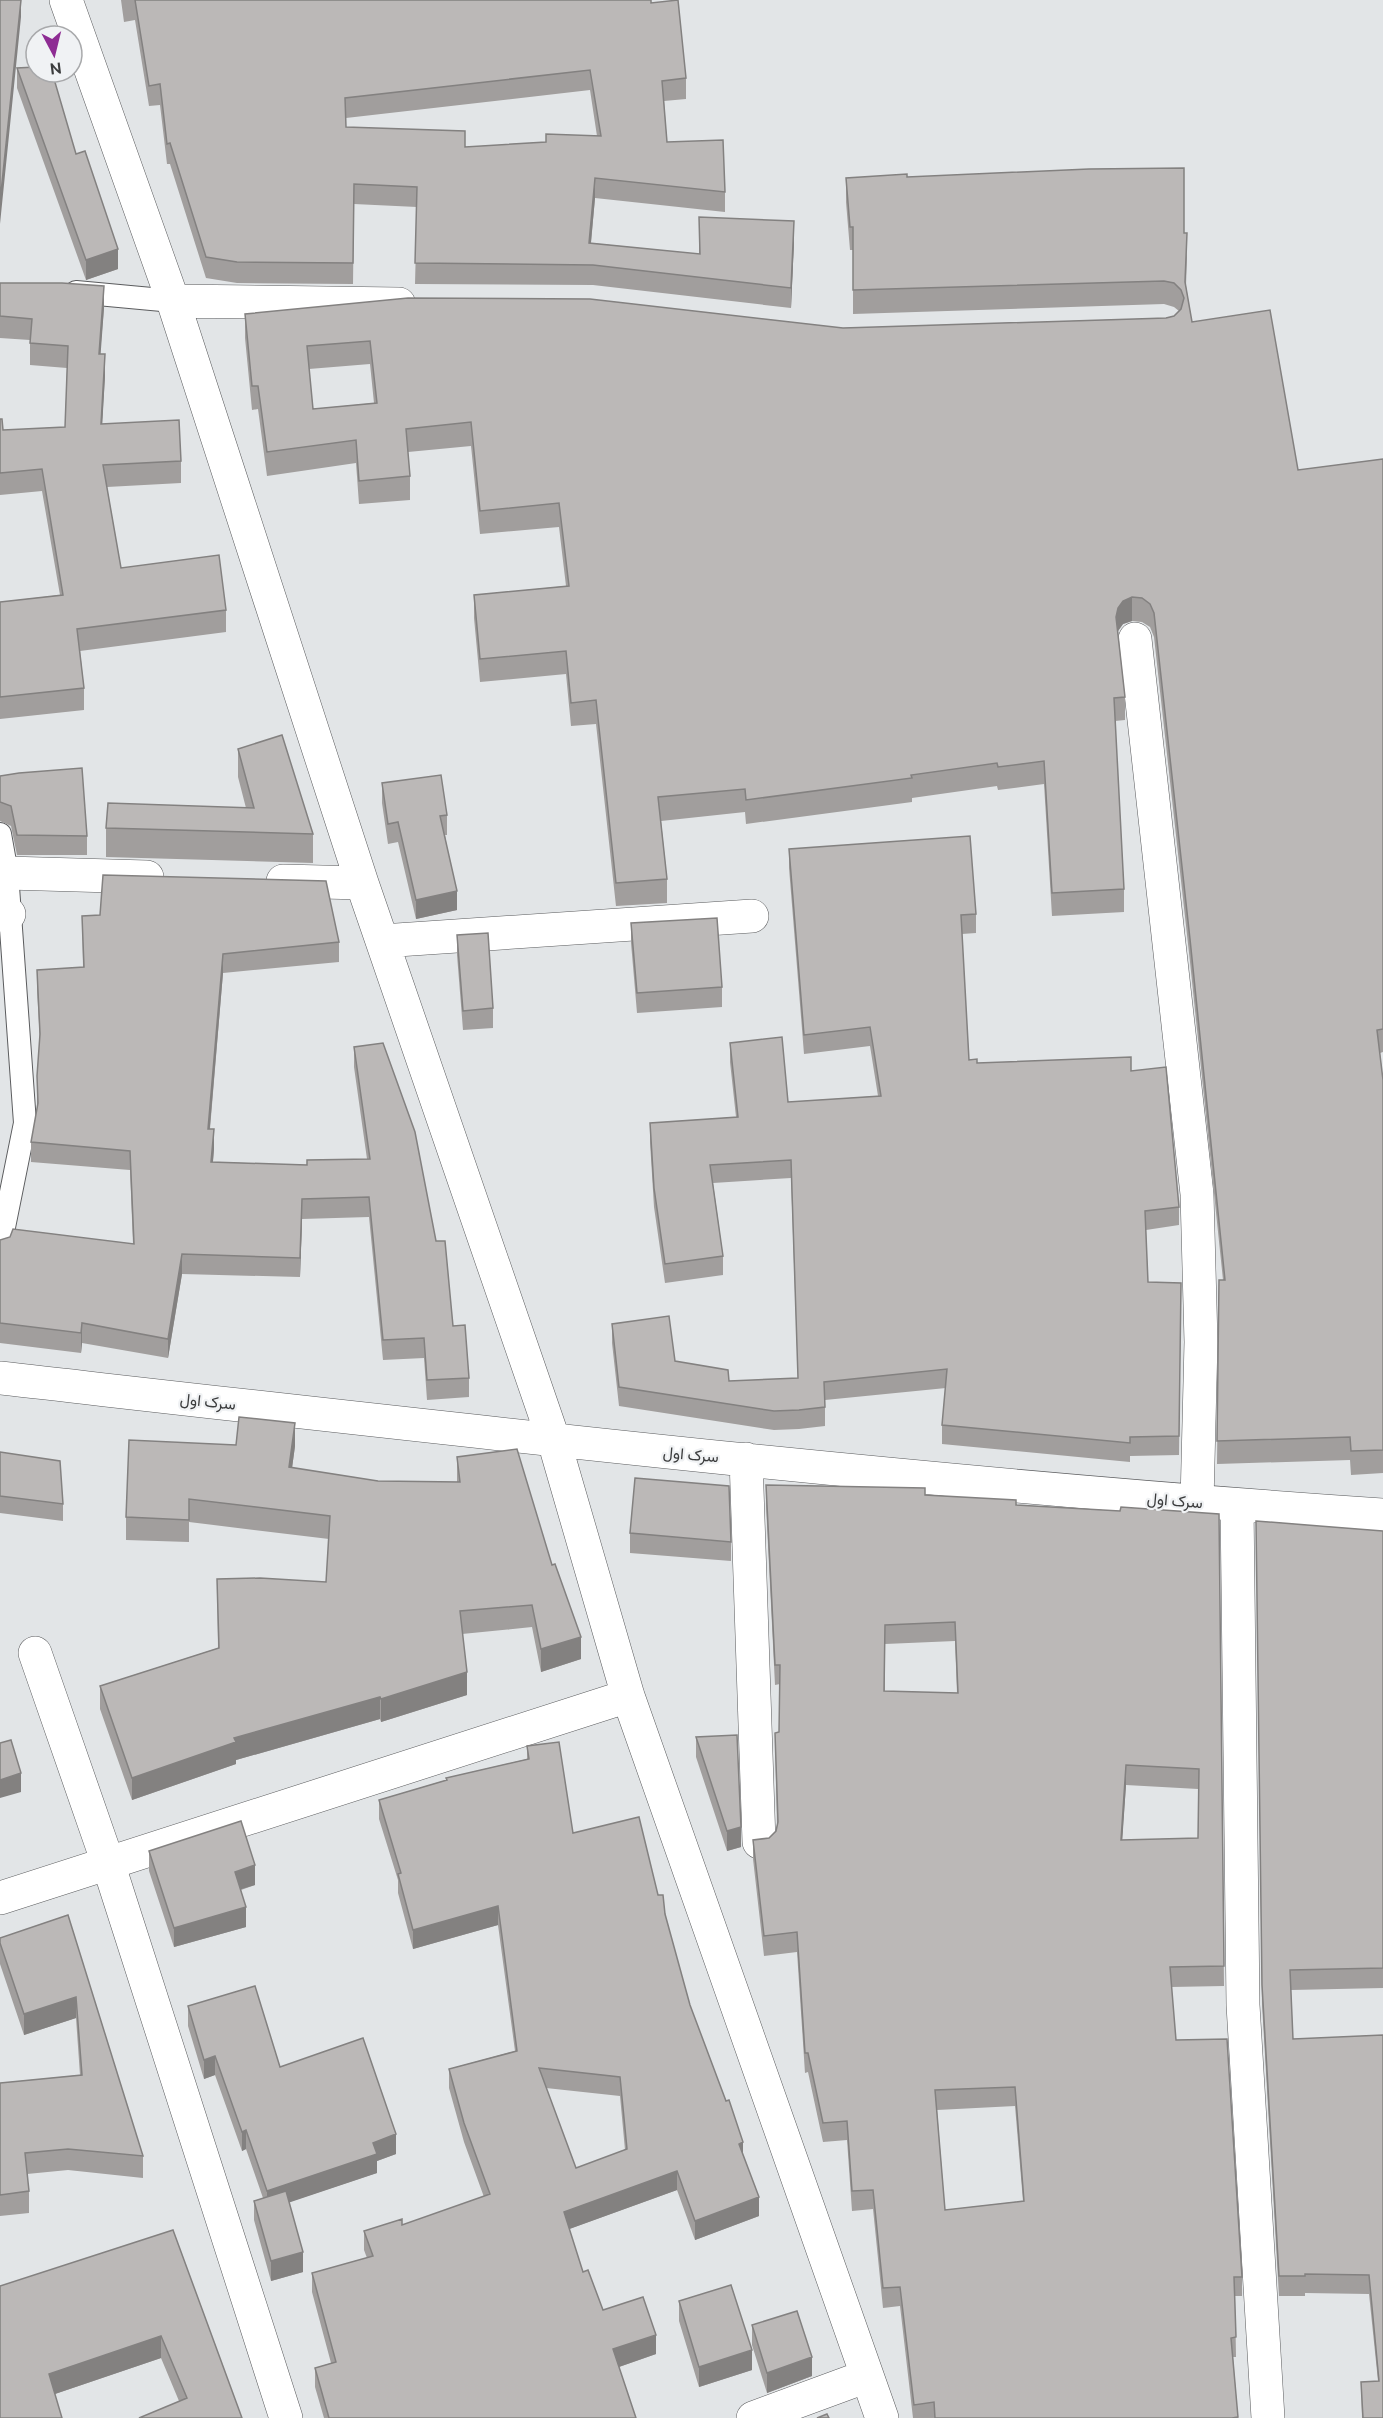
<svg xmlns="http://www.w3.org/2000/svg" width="1383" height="2418" viewBox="0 0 1383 2418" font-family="Ubuntu,Vazirmatn,sans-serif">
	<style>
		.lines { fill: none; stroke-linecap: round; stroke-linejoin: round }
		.lane-casing { stroke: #5b5c5e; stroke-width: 24 }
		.street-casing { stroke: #5b5c5e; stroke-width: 34 }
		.lane { stroke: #fff; stroke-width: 22 }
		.street { stroke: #fff; stroke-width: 33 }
		.wall { fill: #a19e9d; fill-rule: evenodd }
		.shaded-wall { fill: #838180 }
		.building { fill: #bbb8b7; stroke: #838180; stroke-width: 1.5; fill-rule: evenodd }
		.labels { text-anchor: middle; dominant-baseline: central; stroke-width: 4.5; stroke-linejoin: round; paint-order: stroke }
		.street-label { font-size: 16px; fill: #3b3c3d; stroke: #f0f2f4 }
	</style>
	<rect width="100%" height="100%" fill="#e2e5e7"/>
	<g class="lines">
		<g class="lane-casing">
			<path id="lane" d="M76,292L173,301
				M0,834L7,873L25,1123L0,1247"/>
		</g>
		<g class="street-casing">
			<path id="street" d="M66,0L173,301L362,883L554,1441L628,1696L882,2418
				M173,301L399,304
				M1135,639L1197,1194L1201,1342L1197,1502
				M7,873L147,877
				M283,881L362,883
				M0,915L9,914
				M382,941L752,916
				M0,1378C460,1430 921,1484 1383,1515
				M746,1459L759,1842
				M1237,1505L1243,2005L1268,2418
				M35,1653L108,1863L286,2418
				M0,1898L628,1696
				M753,2418L867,2376"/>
		</g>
		<use href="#lane" class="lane"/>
		<use href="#street" class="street"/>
	</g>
	<path class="wall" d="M121,0H651V3L686,78V99L664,101L667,142L725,192V212L595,198L591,243L699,254V217L794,242L791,308L593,285L415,284L417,207L354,204L353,284L237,283L206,278L170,164H167L160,105L149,106L135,20L124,22ZM590,90L597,136L546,142L465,147L346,127V118Z
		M17,68L118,269L86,280L17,88Z
		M907,177L1184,233L1187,257L1186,286L1192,322L1298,470L1383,459V1052L1380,1053L1383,1080V1473L1351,1475L1350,1460L1217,1464L1219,1280H1223L1190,962L1154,637L1150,627L1142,622L1132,621L1123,624L1118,631L1125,697V720L1115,721L1124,889V912L1052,916L1044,784L998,790L997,786L912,798V802L746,824L745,812L661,821L667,879V903L616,906L596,724L571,726L566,674L480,682L474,618V595L566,586L559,527L480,534L471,446L408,452L410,476V500L359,504L356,463L267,476L258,409L252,410L245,338V314L843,328L1166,318L1174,316L1179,311L1174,307L1164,304L853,314V250H850L846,202V178ZM370,364L374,403L313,409L309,369Z
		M0,283L104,308L100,354L105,376L102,424L181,461V483L107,487L121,568L226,610V632L80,651L84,688V710L0,719V602L60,595L42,491L0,495V419L3,430L65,427L67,368L30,365V340L0,338Z
		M238,749L313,834V863L106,857V828L246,808L238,777Z
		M0,776L87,836V855H17L11,826L0,821Z
		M382,783L447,815V835H445L457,910L416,919L398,842L388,844L382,803Z
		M789,849L976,914V933L962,934L969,1060L977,1063L1131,1071L1179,1207V1225L1146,1230L1148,1282L1181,1283L1179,1455L1130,1456V1462L942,1444V1425L946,1388L825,1400V1426L799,1429L774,1430L619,1406L612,1343V1324L675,1361L729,1381L798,1378L791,1178L713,1183L723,1256V1275L665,1283L654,1207L650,1142V1123L736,1117L730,1062V1043L788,1102L878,1096L870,1046L804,1054L789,868Z
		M82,916L339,942V962L223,973L210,1129L214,1149L213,1162L307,1165L367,1159L354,1067V1047L453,1326L469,1378V1397L427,1400L424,1358L383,1360L369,1217L302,1219L300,1277L182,1274L168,1358L82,1343L81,1353L0,1343V1240L133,1244L130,1170L31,1162V1142L37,1108V1076L40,1041L37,990V970L83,967Z
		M631,923L722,987V1007L637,1013L631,943Z
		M457,935L493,1008V1028L463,1030L457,955Z
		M236,1445L295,1446L292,1468L378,1481L457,1482V1457L581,1659L541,1672L532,1627L462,1634L467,1695L381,1722L380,1719L236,1760V1764L132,1800L100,1709V1686L218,1648L217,1579L326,1582L329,1539L189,1522V1542L126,1540V1517Z
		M0,1452L63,1504V1521L0,1513Z
		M766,1485L925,1495L1016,1505L1120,1511L1219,1514L1224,1986L1171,1987L1176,2040L1242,2277V2296H1235L1236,2357H1233L1238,2418H913L900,2306L883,2308L873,2209L852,2211L847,2140L823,2142L808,2072L805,2073L797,1952L764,1956L753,1859V1840L769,1838L776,1831L777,1825L775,1733L779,1732L780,1684L775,1685L766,1505ZM955,1641L957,1693L885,1691V1644ZM1126,1785L1198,1789V1838L1122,1840ZM1015,2106L1023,2201L945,2210L937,2110Z
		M1256,1521L1383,1531V1988L1291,1990L1293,2039L1383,2035V2418H1362L1361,2382L1378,2381L1369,2294L1305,2293V2296H1279L1262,2004Z
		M630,1533L731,1542V1561L630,1553Z
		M696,1737L741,1847L727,1851L696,1757Z
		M527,1746L573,1833L658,1895L665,1914L690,2005L743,2155L759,2216L695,2240L677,2190L569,2229L583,2272L603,2310L656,2354L619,2367L636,2418H324L315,2387V2368L331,2363L312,2292V2273L367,2258L364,2250V2231L402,2225L484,2197L464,2142L449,2088V2069L515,2051L498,1925L413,1949L398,1893V1880L379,1819V1800L446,1780V1778L527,1759ZM546,2088L620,2096L625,2150L576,2168Z
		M149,1851L255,1885L241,1890L246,1927L174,1947L149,1871Z
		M68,1915L143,2156V2178L68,2170L27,2174L29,2191V2213L0,2216V2083L80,2075L76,2018L24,2035L0,1964V1938Z
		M188,2006L280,2067L396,2154L377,2161V2173L289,2202L303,2272L271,2281L254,2220V2201L263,2198L246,2149L242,2151L215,2075L204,2079L188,2026Z
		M173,2230L242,2418L179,2401L161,2358L55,2394L0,2418Z
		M679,2301L752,2370L699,2387L679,2321Z
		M752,2325L812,2376L767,2393L752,2345Z"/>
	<path class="shaded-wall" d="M21,0V17L0,224V202Z
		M595,178V198L589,263V243Z
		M794,221V242L791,308V288Z
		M118,249V269L86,280V260Z
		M104,286V308L99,376V354Z
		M105,354V376L101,446V424Z
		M1132,597V621L1123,624L1118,631L1116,617L1118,608L1123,601Z
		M457,891V910L416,919V900Z
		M223,954V973L208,1149V1129Z
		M214,1129V1149L211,1182V1162Z
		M302,1199V1219L300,1277V1258Z
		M182,1254V1274L168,1358V1339Z
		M82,1323V1343L81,1353V1333Z
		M295,1423V1446L289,1490V1467Z
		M581,1637V1659L541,1672V1649Z
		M467,1672V1695L381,1722V1699Z
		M380,1697V1719L236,1760V1764L132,1800V1778L234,1738Z
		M1126,1765V1785L1121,1859V1840Z
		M21,1773V1792L0,1798V1780Z
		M741,1827V1847L727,1851V1831Z
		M255,1865V1885L235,1891V1872Z
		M498,1906V1925L413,1949V1930Z
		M246,1907V1927L174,1947V1928Z
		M76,1997V2018L24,2035V2014Z
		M215,2056V2075L204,2079V2060Z
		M246,2130V2149L242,2151V2132Z
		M396,2134V2154L377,2161V2173L267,2210V2191L373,2143Z
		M743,2142V2161L739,2144Z
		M677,2171V2190L564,2231V2212Z
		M759,2197V2216L695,2240V2221Z
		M303,2252V2272L271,2281V2261Z
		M656,2335V2354L613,2369V2349Z
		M161,2336V2358L49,2396V2374Z
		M752,2350V2370L699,2387V2367Z
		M812,2357V2376L767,2393V2373Z"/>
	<path class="building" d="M0,0H21L0,202Z
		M135,0H651V3L678,0L686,78L662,81L667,142L723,140L725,192L595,178L589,243L700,254L699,217L794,221L791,288L593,265L415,263L417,187L354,184L353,263L237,262L206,257L170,143L167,144L160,84L149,86ZM590,70L601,136L546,134V142L465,147V131L346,127L345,98Z
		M36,67V72H52L76,154L85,151L118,249L86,260L17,68Z
		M1184,168V233H1187L1185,282L1192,322L1270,310L1298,470L1383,459V1029L1377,1030L1383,1080V1450L1351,1451L1350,1437L1217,1441L1219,1280H1225L1190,939L1154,613L1150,604L1142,598L1132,597L1123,601L1118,608L1116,617L1125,697L1114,698L1124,889L1052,893L1044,761L998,767L997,763L911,775L912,778L746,800L745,789L658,797L667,879L616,883L596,700L571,703L566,651L480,659L474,595L569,586L559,503L480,511L471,422L406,429L410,476L359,481L356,440L267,452L258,386H252L245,314L408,298L590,299L843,328L1166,318L1174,316L1181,309L1184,298L1181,290L1174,283L1164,281L853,290V227H850L846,178L907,174V177L1089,169ZM370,341L377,403L313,409L307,346Z
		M0,283H62L104,286L99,354H105L101,424L179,420L181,461L103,465L121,568L219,555L226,610L77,629L84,688L0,697V602L63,595L42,469L0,473V419H2L3,430L65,427L68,346L30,343L32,319L0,316Z
		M282,735L313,834L106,828L108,803L254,808L238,749Z
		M82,768L87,836L17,835L11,806L0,802V776L19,773Z
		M441,775L447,815L440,816L457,891L416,900L398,822L388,824L382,783Z
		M970,836L976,914L961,915L969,1060L977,1059V1063L1131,1057V1071L1166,1067L1179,1207L1145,1211L1148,1282L1181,1283L1179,1436L1130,1437V1443L942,1425L947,1369L824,1382L825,1407L799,1410L774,1411L619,1387L612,1324L669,1316L675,1361L728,1370L729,1381L798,1378L791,1160L710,1165L723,1256L665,1264L654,1188L650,1123L738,1117L730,1043L782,1037L788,1102L881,1096L870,1027L804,1035L789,849Z
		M103,875L326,881L339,942L223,954L208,1129H214L211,1162L307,1165V1160L370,1159L354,1047L383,1043L415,1132L436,1241H445L453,1326L465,1325L469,1378L427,1380L424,1338L383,1340L369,1197L302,1199L300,1258L182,1254L168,1339L82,1323L81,1333L0,1323V1240L10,1237L13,1229L134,1244L130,1151L31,1142L38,1103L37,1076L40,1034L37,970L84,967L82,916L100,915Z
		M717,918L722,987L637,993L631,923Z
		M488,933L493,1008L463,1011L457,935Z
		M239,1417L295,1423L289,1467L378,1481L460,1482L457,1457L517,1449L552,1565L555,1564L581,1637L541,1649L532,1605L460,1611L467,1672L381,1699L380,1697L234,1738L236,1742L132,1778L100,1686L219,1648L217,1579L260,1578L326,1582L330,1516L189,1499V1520L126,1517L129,1440L236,1445Z
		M0,1452L60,1461L63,1504L0,1496Z
		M635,1478L729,1486L731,1542L630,1533Z
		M766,1485L925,1488V1495L1016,1500V1505L1120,1511L1121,1507L1219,1514L1224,1966L1170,1967L1176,2040L1227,2039L1242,2277H1234L1236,2337L1231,2338L1238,2417L1232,2418H935L934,2402L914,2405L900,2287L883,2288L873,2190L852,2191L847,2121L823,2123L808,2053H805L797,1932L764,1936L753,1840L769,1838L776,1831L778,1822L775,1733L779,1732L780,1665H775ZM955,1622L958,1693L884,1691L885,1625ZM1126,1765L1199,1769L1198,1838L1121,1840ZM1015,2087L1024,2201L945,2210L935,2090Z
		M1256,1521L1383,1531V1968L1290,1970L1293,2039L1383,2035V2418H1363L1361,2382L1379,2381L1369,2275L1305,2274V2276H1279L1262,1985Z
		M737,1735L741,1827L727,1831L696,1737Z
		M11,1740L21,1773L0,1780V1743Z
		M559,1742L573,1833L639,1817L658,1895H663L665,1914L690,2005L726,2101L729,2100L743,2142L739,2144L759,2197L695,2221L677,2171L564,2212L583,2272L588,2270L603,2310L643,2297L656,2335L613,2349L636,2418H329L315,2368L336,2362L312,2273L373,2256L364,2231L402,2219V2225L490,2194L464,2123L449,2069L517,2051L498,1906L413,1930L398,1874L401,1873L379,1800L447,1780L446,1778L529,1759L527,1746ZM539,2068L620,2077L627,2149L576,2168Z
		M241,1821L255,1865L235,1872L246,1907L174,1928L149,1851Z
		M68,1915L143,2156L68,2149L25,2153L29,2191L0,2195V2083L82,2075L76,1997L24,2014L0,1943V1938Z
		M255,1986L280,2067L363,2038L396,2134L373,2143L377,2154L267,2191L246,2130L242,2132L215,2056L204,2060L188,2006Z
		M286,2191L303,2252L271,2261L254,2201Z
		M173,2230L242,2418H139L187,2398L161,2336L49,2374L62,2418H0V2286Z
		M731,2285L752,2350L699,2367L679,2301Z
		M797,2311L812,2357L767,2373L752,2325Z
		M827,2414L829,2418H817Z"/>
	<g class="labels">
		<g class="street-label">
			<text transform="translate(208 1401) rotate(6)">سرک اول</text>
			<text transform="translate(691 1454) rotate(5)">سرک اول</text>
			<text transform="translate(1175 1500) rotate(5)">سرک اول</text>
		</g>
	</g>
	<g transform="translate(54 54) rotate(173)"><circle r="28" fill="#f0f2f4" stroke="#a8a9ab" stroke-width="1.5"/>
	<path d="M0-4.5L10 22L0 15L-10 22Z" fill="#8e2c93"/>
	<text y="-9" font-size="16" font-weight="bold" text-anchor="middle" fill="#3b3c3d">N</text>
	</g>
</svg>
